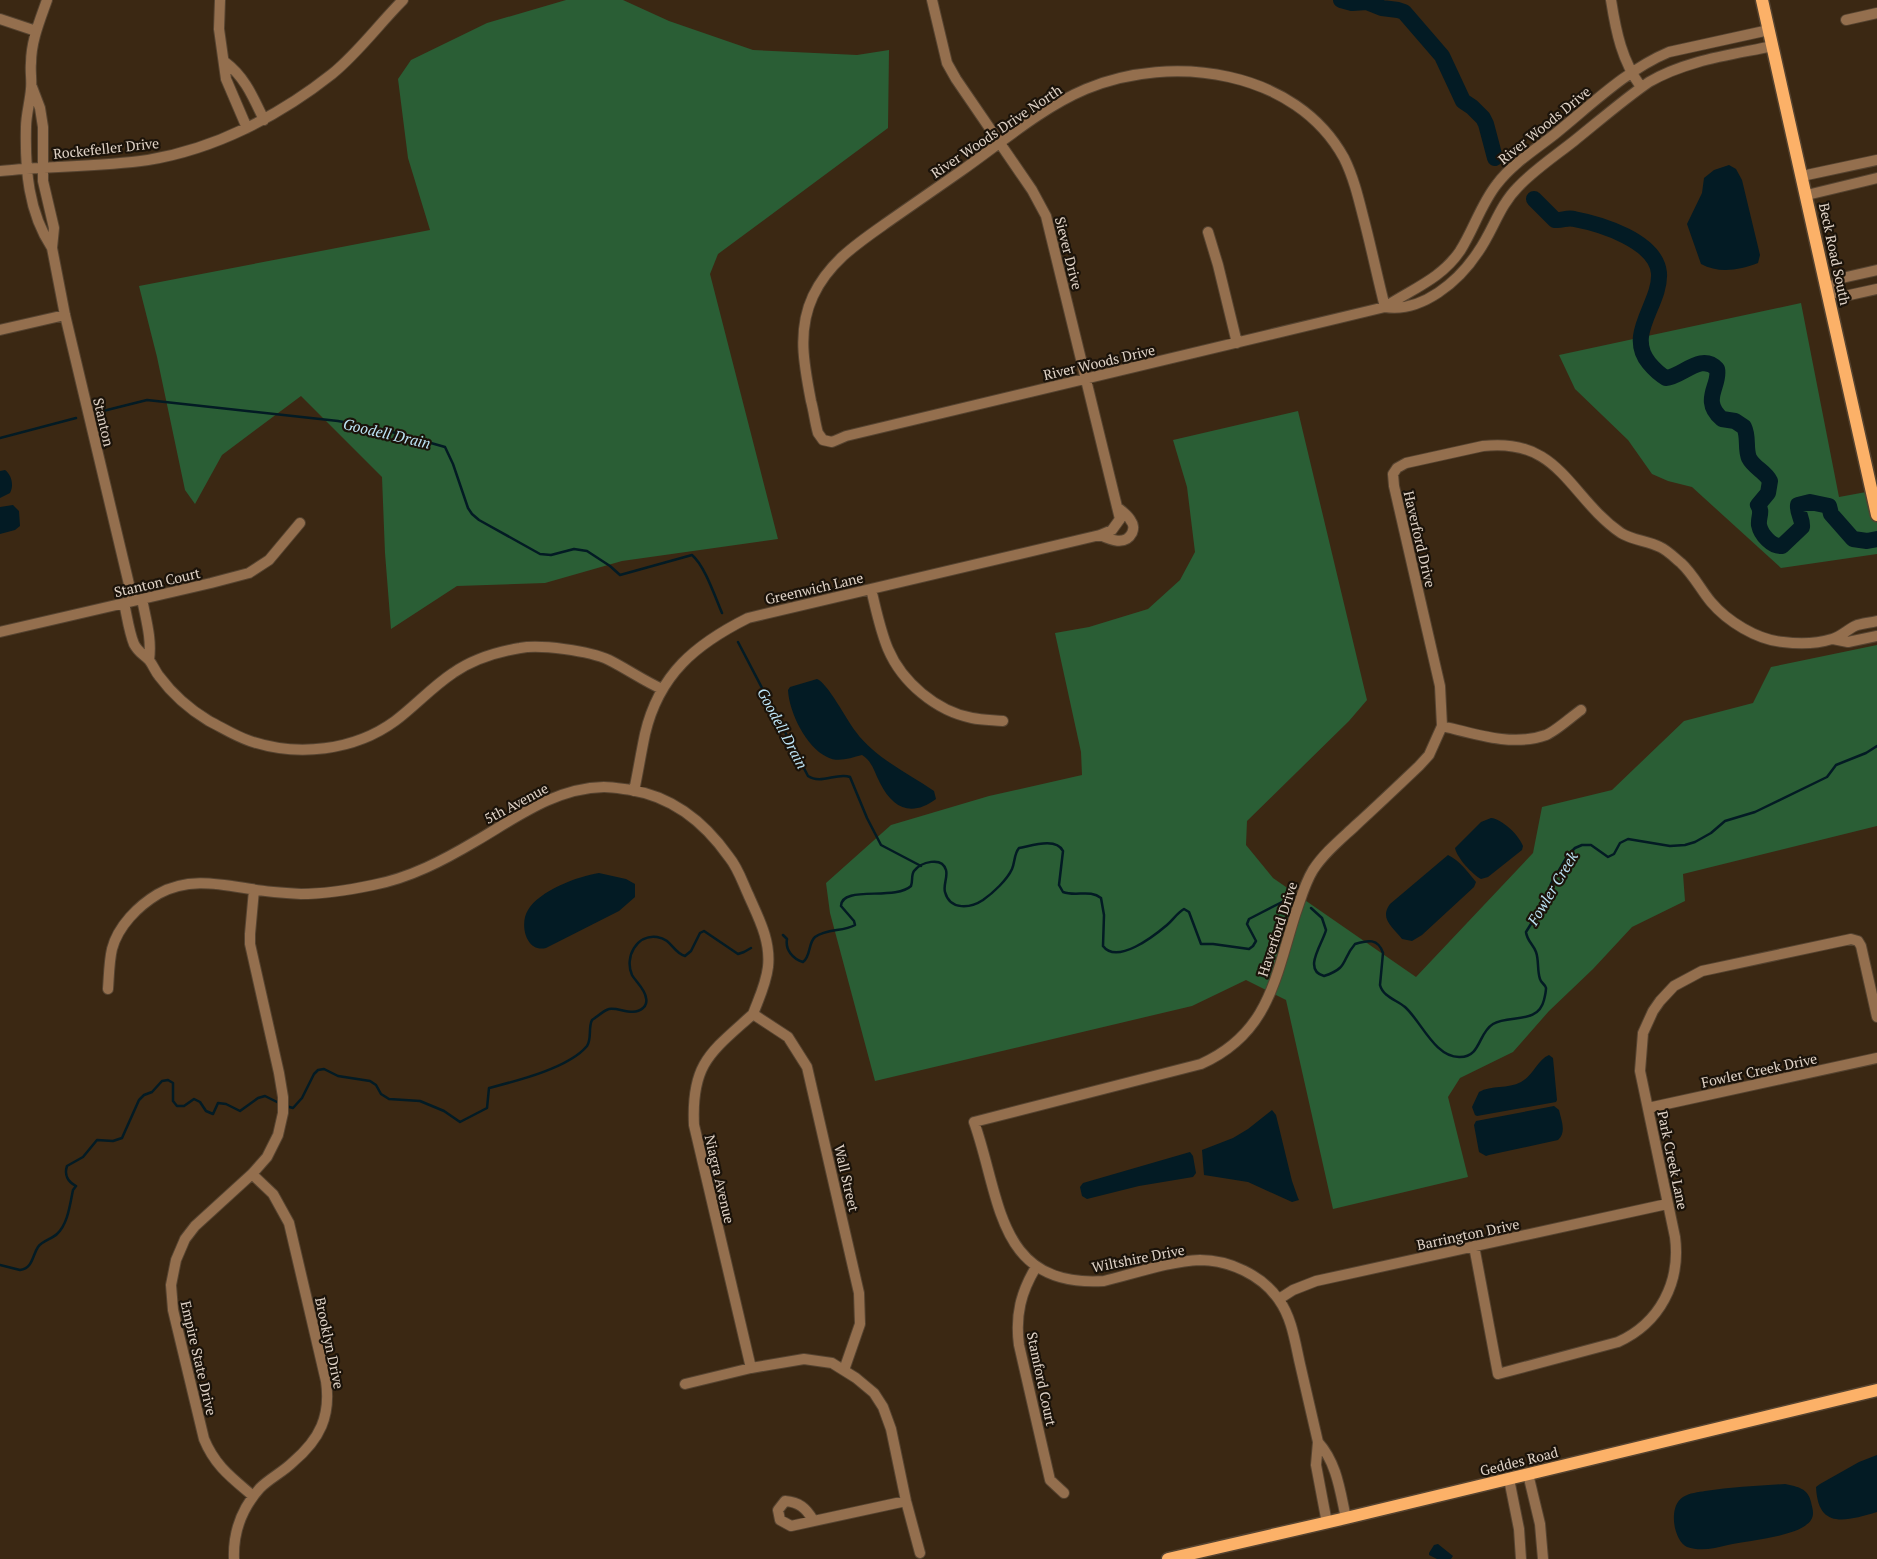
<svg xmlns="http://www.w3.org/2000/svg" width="1877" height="1559" viewBox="0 0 1877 1559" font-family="'PT Serif',serif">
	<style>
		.green { fill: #2a5e35 }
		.water { fill: #031b24 }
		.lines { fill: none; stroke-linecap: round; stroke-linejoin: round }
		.stream { stroke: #031b24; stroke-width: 2.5 }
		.river { stroke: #031b24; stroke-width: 16 }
		.minor-casing { stroke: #554330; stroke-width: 12 }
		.major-casing { stroke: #554330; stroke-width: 15 }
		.minor { stroke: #946f4e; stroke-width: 10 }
		.major { stroke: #fcb168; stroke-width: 12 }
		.labels { text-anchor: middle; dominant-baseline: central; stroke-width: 4.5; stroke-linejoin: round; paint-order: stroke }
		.street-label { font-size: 14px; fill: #e0d3c7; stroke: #1b130a }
		.water-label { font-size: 15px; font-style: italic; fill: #bde4f6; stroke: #1b130a }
	</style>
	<rect width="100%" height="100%" fill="#3b2813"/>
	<path class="green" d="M566,0H623L669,21L753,50L857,55L889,50L888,128L718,254L710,274L778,539L622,561L545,583L457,586L391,629L385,553L382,477L301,396L222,455L195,504L185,490L157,357L139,286L430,230L408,158L398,79L411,60L487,23Z
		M1801,303L1839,497L1877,490V554L1781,568L1692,487L1668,481L1652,474L1628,440L1575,389L1559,355Z
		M1298,411L1367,700L1349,721L1247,821L1246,845L1273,878L1416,977L1533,853L1542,807L1612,790L1684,721L1753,703L1771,667L1877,645V826L1683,874L1685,901L1632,927L1593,969L1549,1011L1513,1052L1460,1078L1448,1097L1468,1177L1333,1209L1286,1000L1246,980L1192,1006L875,1081L830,913L826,883L891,825L989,796L1082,775L1081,752L1055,633L1089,627L1148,609L1180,580L1195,552L1187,487L1173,440Z"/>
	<path class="water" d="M1729,165L1736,169L1742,180L1760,255L1758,263C1740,270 1719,274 1701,264L1687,224L1702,193L1704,178L1714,170Z
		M5,470C12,475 14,486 10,493L0,498V471Z
		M13,505L19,511L20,526L15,530L0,534V507Z
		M817,679C827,682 848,722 856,732C875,758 908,773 934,791L936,799C912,817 893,809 880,783C874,772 873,762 862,755C850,758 838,763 827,757C806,747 789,712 788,690L790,687Z
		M1491,818C1502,819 1519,835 1523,846L1522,850L1488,877L1481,879C1472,874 1457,858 1455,848L1481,822Z
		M1448,855C1460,861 1468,872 1476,882L1474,887L1422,935L1412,941L1402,939C1393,927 1379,919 1390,904Z
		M599,873L626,879L635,884V897L619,911L546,948C526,953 519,924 528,910C539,891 578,876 599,873Z
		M1549,1055L1553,1058L1557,1100L1556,1102L1477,1116L1475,1115L1472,1107L1479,1092C1491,1085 1508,1089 1521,1082C1533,1076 1537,1060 1549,1055Z
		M1554,1106L1559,1110C1561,1120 1567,1132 1558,1140L1489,1155L1486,1156L1479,1152L1474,1125L1476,1121Z
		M1272,1110L1276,1115L1292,1181L1298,1198L1299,1200L1292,1202L1248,1182L1204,1175L1202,1150L1233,1138L1248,1129Z
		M1190,1152L1193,1156L1196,1173L1193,1177L1139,1186L1087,1199L1082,1196L1080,1187L1083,1183Z
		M1877,1455V1512C1846,1521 1818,1530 1816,1487L1820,1484L1859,1462Z
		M1785,1484C1798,1487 1808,1488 1811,1502C1812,1507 1815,1514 1811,1520C1800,1537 1748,1540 1728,1545C1715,1548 1701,1552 1687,1547C1673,1540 1668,1506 1683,1497C1689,1493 1699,1492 1705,1491C1732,1487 1758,1486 1785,1484Z
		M1438,1544L1453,1556L1451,1559H1437L1429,1555V1553L1434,1545Z"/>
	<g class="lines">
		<path class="stream" d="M103,411L147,400L338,421L385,430L445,447L453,464L468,508L472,514L479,520L540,554L551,555L574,549L587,551L610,566L620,575L692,555C705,566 715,597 722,613
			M0,438L76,418
			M738,642L808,776C821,785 837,772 850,777L867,818L881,845L921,866
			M1311,908L1322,918L1326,930C1323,943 1302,970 1324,976C1349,968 1341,960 1355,944C1368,940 1378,938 1383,953L1380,985C1383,997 1397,1000 1405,1007C1421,1021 1435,1058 1460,1057C1481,1057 1478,1033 1493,1024C1509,1014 1538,1025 1544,1000C1545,996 1546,992 1546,988C1545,984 1541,983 1540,979C1537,970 1539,960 1536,952C1533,944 1527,941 1526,932L1539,911L1548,901L1551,884L1568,855L1575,848L1582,845H1591L1608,857L1614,854L1620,843L1628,839L1670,846L1685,845L1695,842L1711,833L1725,821L1755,812L1827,777L1836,765L1866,753L1877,746
			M783,935L787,939C785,950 793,959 803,962C811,956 808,943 815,937C827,928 843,932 855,925L854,921L841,906C841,885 895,901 911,886C913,881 911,875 914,871C921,862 942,856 946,870C948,877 943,885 945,892C950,911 971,908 983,900C993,893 1007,880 1012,869C1015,862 1014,854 1019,848C1031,846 1056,837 1063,851L1059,885L1063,892C1076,897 1090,889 1101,898L1104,915L1103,946C1117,965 1154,936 1167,925C1173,920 1177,913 1184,909L1189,912L1201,944H1213L1249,949L1253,946L1256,941L1247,924L1249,919L1286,900
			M286,1106L293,1108L302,1098L314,1074L318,1070L324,1069L338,1076L370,1081L376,1085L381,1094L389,1099L420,1101L444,1111L460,1122L487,1108L489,1088C516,1081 569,1068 587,1046C592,1039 588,1028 592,1020C597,1017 604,1010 609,1009C619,1007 633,1017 643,1008C646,1006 647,1001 646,998C645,989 636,982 632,975C624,957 637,934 657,937C672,939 673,953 685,956L691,951L700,933L704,931L738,954L744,952L751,948
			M0,1265L20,1270C33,1268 32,1256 38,1247C42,1241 52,1239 57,1234C68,1224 70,1204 73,1190L76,1186C68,1182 64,1175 67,1166L83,1157L97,1140L113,1141L122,1138L139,1100L144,1095L152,1092L162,1081L168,1080L173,1083V1101L177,1106H184L194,1099L200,1102L206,1111L213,1114L218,1103L226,1104L240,1111L258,1098L265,1096L279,1103"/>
		<path class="river" d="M1341,0L1352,3L1367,2L1382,8L1398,10L1404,12L1442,56L1463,101L1472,107L1483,118L1486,124L1495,158
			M1534,199L1555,220C1562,221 1567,217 1574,219C1601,224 1656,241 1659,273C1661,304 1625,334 1649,363C1654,369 1659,374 1666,378C1682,377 1701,352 1717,369C1721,385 1700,400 1722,419L1735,421L1744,427C1749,437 1745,448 1749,458C1754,468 1765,471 1770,481L1768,493L1758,505C1763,512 1758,517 1759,525C1761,535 1772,547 1782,546L1802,527C1803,519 1797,513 1798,505L1810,502L1829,506L1831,514L1853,539L1867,541L1877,539"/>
		<g class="minor-casing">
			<path id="minor" d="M47,0C40,20 31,41 31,63C30,71 32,80 31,89C30,102 26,115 26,127C25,169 28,212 52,248
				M220,0L219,29L226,79L247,128
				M1611,0C1616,32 1622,61 1641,87
				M0,19L36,31
				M1846,20L1877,13
				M225,62C245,77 253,97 264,120
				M32,87L40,108L43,127V181L54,228L52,248L65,315L133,601
				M0,171C49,166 99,167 148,160C215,149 279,116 332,74C358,53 379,24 403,0
				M1802,176L1877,160
				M1807,195L1877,178
				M1208,232L1218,265L1237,343
				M1828,290L1842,278L1877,270
				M1828,290L1845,296L1877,289
				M1385,307C1377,276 1371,246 1363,216C1358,196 1353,176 1344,158C1296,70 1172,53 1086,89C1041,108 1001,143 961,171C938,187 915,203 892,219C861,241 830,260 813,296C797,330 804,365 811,401C814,412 815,423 818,433L823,440L832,442L846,436L1385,307C1412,289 1441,279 1460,251C1474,229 1481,204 1497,184C1512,164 1536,149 1555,134C1591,105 1626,70 1669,52L1769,30
				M1385,307C1422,313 1459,281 1478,252C1493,231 1499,206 1518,187C1534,170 1555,156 1574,141C1599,121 1623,100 1649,82C1687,60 1731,55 1773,46
				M0,330L65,315
				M1100,535C1111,540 1125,546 1132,533C1134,528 1134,525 1131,521C1128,515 1122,511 1117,507
				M871,589C876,609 880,630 888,649C902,682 936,711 972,718C982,720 993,720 1003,721
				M142,599C146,620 152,639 149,660
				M124,603C127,616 129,632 134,644C138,652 143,654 149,660C153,665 155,671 159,676C173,695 189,709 209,721C223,728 235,736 250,741C297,757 354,751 395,721C415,706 432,687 453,673C473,659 496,652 520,648C540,644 590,651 609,660C627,669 644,681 662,689
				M0,632L211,583L249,573L269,560L300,523
				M1833,639L1848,642L1877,636
				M1442,726C1475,734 1513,747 1546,735C1556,731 1571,717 1581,710
				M634,791C638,772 641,753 645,734C659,674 696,644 748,618L1100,535L1112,530L1120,519L1046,216L1032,190L956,79L947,63L932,0
				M108,989C109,976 109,962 112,949C118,926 138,906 158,894C188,877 219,884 251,889C267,892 284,893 301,894C325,894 349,890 373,885C410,878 444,860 476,841C517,817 555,788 604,787C613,787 623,789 631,790C674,797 705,823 729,857C738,868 742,881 748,894C758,917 771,940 768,967C766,984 759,998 753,1014
				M753,1014L788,1037L807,1067L859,1293L860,1324L844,1370
				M1648,1108L1877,1058
				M1474,1246L1498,1374L1618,1342C1660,1323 1681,1282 1675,1237L1640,1071L1643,1033L1653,1011L1660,1001L1674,986L1702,971L1851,939L1858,941L1861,946L1877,1017
				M1036,1267C1021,1292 1015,1315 1019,1345L1050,1480L1064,1493
				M1279,1299L1293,1290L1316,1281L1667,1204
				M751,1368L694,1125C691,1063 711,1052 753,1014
				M685,1384L751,1368L804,1359L832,1363L856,1378L874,1393L883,1407L891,1429L906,1501L920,1553
				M1318,1442C1312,1416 1306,1390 1300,1364C1295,1342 1292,1318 1279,1300C1262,1275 1229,1260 1200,1260C1170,1261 1133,1274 1104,1281C996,1288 1001,1197 974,1122L1201,1064C1270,1033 1275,977 1296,912C1301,898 1305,883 1313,870C1324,853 1340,840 1355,826C1377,806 1398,786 1419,766L1429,755L1442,726L1440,686L1394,486L1393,474L1397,468L1406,463L1483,446C1560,437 1569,497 1621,533C1632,540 1648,541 1660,547C1667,550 1675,558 1681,563C1693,574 1701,590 1711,602C1727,621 1757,640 1783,642C1798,644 1816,644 1832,639C1840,637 1847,630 1855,626C1862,623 1870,623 1877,621
				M1528,1474L1540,1524L1543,1559
				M1509,1479L1519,1529L1521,1559
				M253,1496C232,1478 215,1466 204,1439L173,1310L171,1285L176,1260L185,1239L195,1226L252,1174L267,1157L278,1135L283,1113V1097L279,1073L250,944V934L254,890
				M813,1520C806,1508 799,1502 785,1501L778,1510L780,1520L791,1526L906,1501
				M1327,1523L1316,1465L1318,1442C1337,1463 1340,1491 1346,1518
				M234,1559C233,1533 242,1508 260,1488C270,1478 283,1472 293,1462C320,1439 331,1416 326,1381L289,1223L273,1194L252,1174"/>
		</g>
		<g class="major-casing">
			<path id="major" d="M1762,0L1877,515
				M1168,1559L1346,1518L1877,1390"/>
		</g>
		<use href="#minor" class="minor"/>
		<use href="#major" class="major"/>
	</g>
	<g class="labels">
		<g class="street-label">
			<text transform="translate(1544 125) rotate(-39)">River Woods Drive</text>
			<text transform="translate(996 131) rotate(-34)">River Woods Drive North</text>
			<text transform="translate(106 148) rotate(-6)">Rockefeller Drive</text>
			<text transform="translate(1069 253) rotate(76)">Siever Drive</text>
			<text transform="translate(1835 254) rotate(78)">Beck Road South</text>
			<text transform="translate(1099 362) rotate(-13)">River Woods Drive</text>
			<text transform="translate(104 422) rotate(77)">Stanton</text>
			<text transform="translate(1420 539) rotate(77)">Haverford Drive</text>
			<text transform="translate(157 582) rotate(-13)">Stanton Court</text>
			<text transform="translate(814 588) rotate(-13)">Greenwich Lane</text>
			<text transform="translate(516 803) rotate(-28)">5th Avenue</text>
			<text transform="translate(1277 929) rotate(-72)">Haverford Drive</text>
			<text transform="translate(1759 1070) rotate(-12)">Fowler Creek Drive</text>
			<text transform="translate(1673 1160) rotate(78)">Park Creek Lane</text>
			<text transform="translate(847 1178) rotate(77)">Wall Street</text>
			<text transform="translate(720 1179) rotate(77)">Niagra Avenue</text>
			<text transform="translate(1468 1234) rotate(-12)">Barrington Drive</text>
			<text transform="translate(1138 1258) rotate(-11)">Wiltshire Drive</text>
			<text transform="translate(330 1343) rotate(78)">Brooklyn Drive</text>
			<text transform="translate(199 1358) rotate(77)">Empire State Drive</text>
			<text transform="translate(1042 1379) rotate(78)">Stamford Court</text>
			<text transform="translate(1519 1461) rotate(-14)">Geddes Road</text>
		</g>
		<g class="water-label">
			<text transform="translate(387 433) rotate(13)">Goodell Drain</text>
			<text transform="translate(783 728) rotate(62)">Goodell Drain</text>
			<text transform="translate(1552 888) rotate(-59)">Fowler Creek</text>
		</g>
	</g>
</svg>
